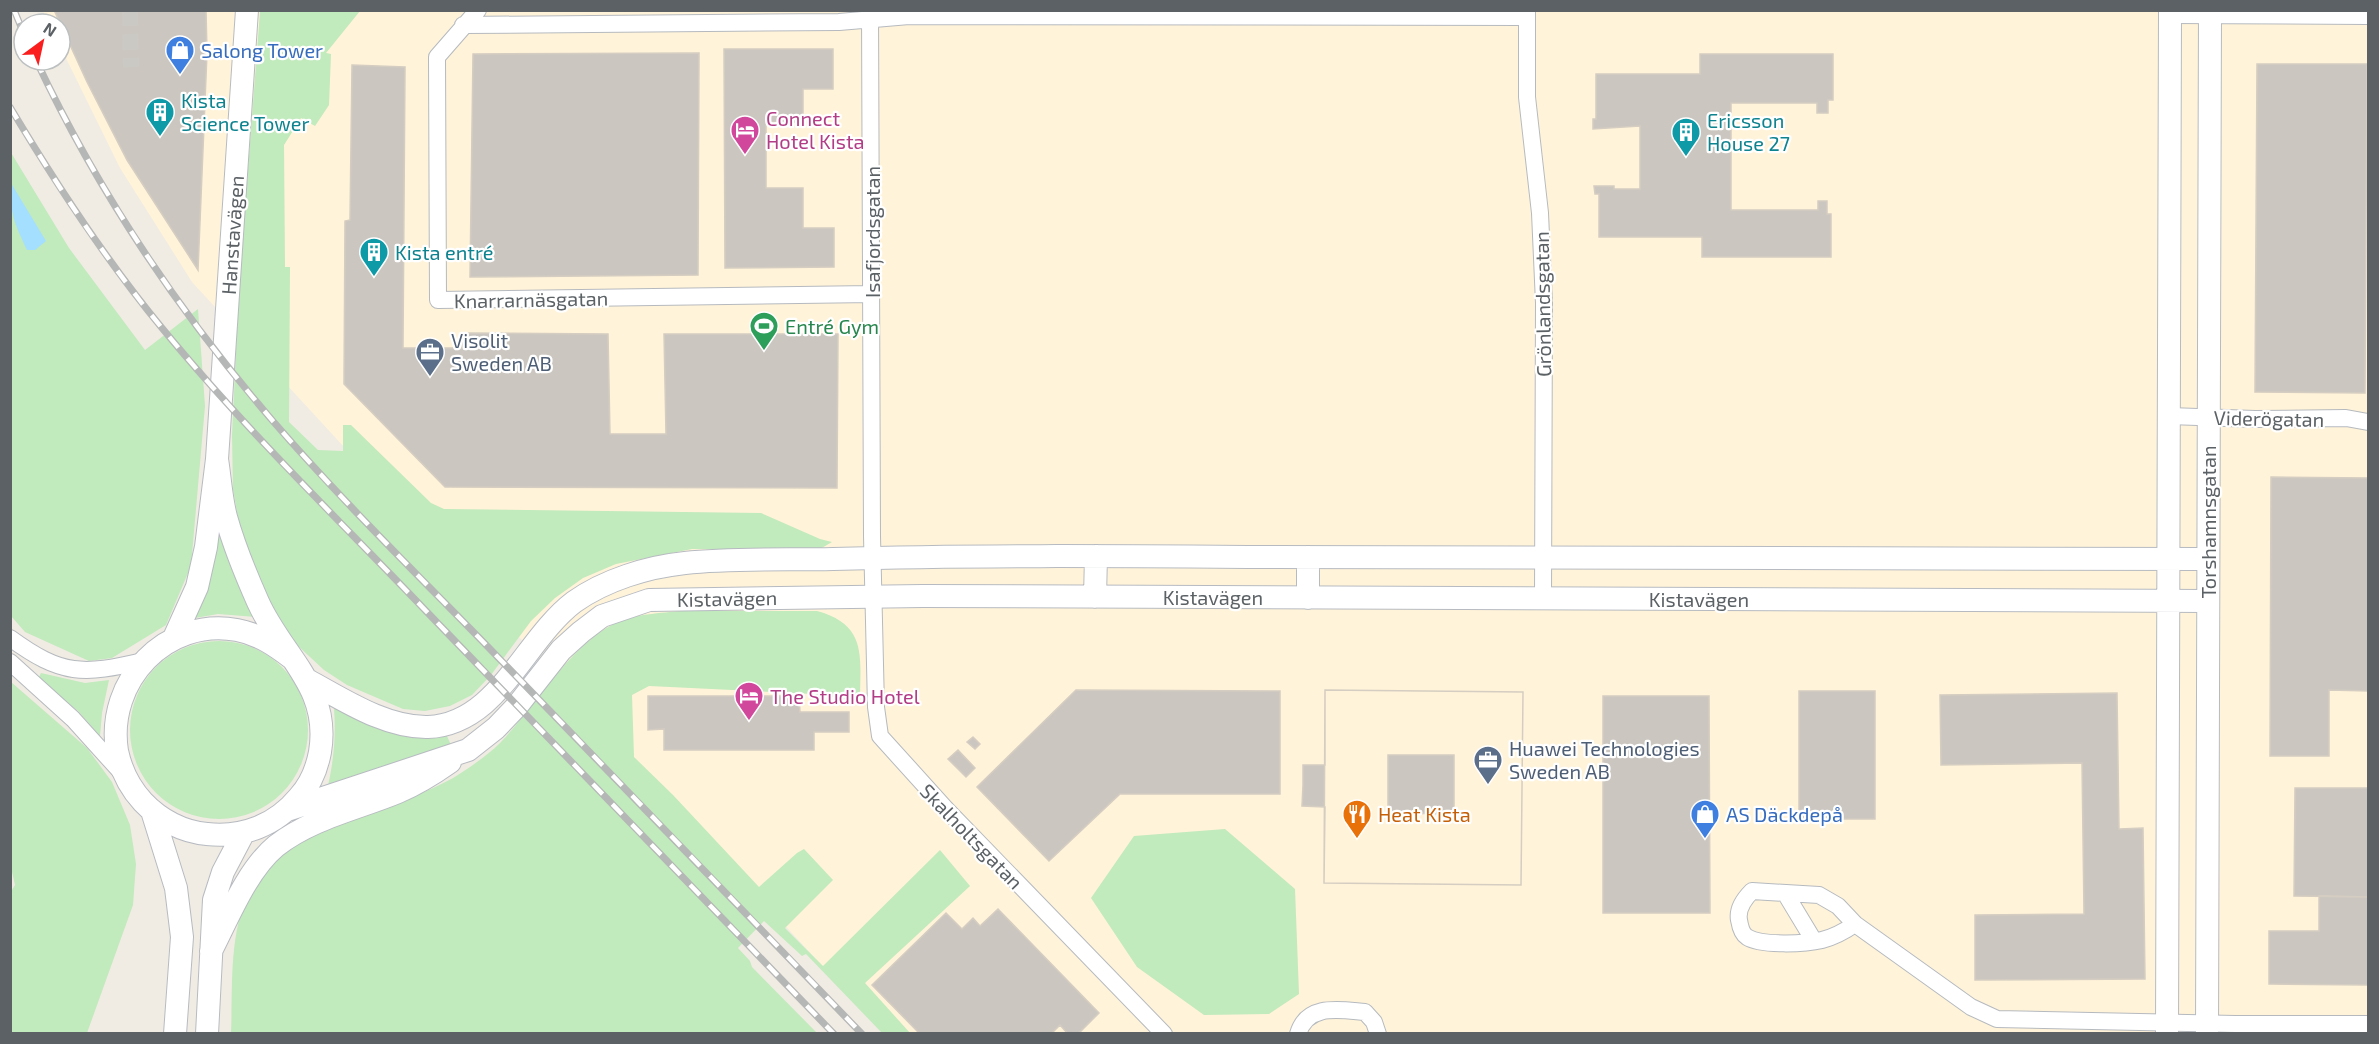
<svg xmlns="http://www.w3.org/2000/svg" width="2379" height="1044" viewBox="0 0 2379 1044" font-family="'Exo 2',sans-serif">
	<style>
		.commercial { fill: #fff3d9 }
		.green { fill: #c1eabd }
		.water { fill: #a4dfff }
		.building { fill: #cbc7c0; stroke: #d5cdc1; stroke-width: 1.5; fill-rule: evenodd }
		.lines { fill: none; stroke-linecap: round; stroke-linejoin: round }
		.street-tunnel { stroke: #cbc9c4; stroke-width: 16; stroke-dasharray: 16 8; stroke-linecap: butt }
		.street-casing { stroke: #b6babf; stroke-width: 18 }
		.secondary-casing { stroke: #b7bbc1; stroke-width: 24 }
		.street { stroke: #fff; stroke-width: 16 }
		.secondary { stroke: #fff; stroke-width: 22 }
		.rail-casing { stroke: #b5b6b6; stroke-width: 7 }
		.rail { stroke: #fff; stroke-width: 4.5; stroke-dasharray: 14; stroke-linecap: butt }
		.labels { text-anchor: middle; dominant-baseline: central; stroke-width: 4.5; stroke-linejoin: round; paint-order: stroke }
		.shop-label { font-size: 20px; fill: #366cbe; stroke: #fff; text-anchor: start }
		.culture-label { font-size: 20px; fill: #0d838f; stroke: #fff; text-anchor: start }
		.hotel-label { font-size: 20px; fill: #b23c85; stroke: #fff; text-anchor: start }
		.street-label { font-size: 20px; fill: #5b6165; stroke: #fff }
		.leisure-label { font-size: 20px; fill: #27864d; stroke: #fff; text-anchor: start }
		.service-label { font-size: 20px; fill: #4e5e75; stroke: #fff; text-anchor: start }
		.food-label { font-size: 20px; fill: #c56008; stroke: #fff; text-anchor: start }
	</style>
	<rect width="100%" height="100%" fill="#f0ece3"/>
	<path class="commercial" d="M43,11H2368V1033H884L192,282L120,168L60,46V24H49Z"/>
	<path class="green" d="M260,11H360L326,53L331,54L329,105L315,126L301,118L284,145L285,267H290L289,422L318,450L343,451V425H351L431,503L444,509L761,513L820,539L832,542L820,549H692L616,564L583,578L555,598L531,621L491,675L472,695L450,706L425,711L403,709L347,685L324,670L296,644L277,617L241,536L233,489L232,435L239,288Z
		M10,151L69,248L145,350L198,309L205,406L191,566L166,625L112,658L89,661L25,632L11,616Z
		M217,527L256,617L218,614L195,618Z
		M679,611H817C868,625 860,657 860,701L813,694L649,686L632,695L634,757L673,795L759,887L797,853L804,849L833,880L785,928L823,966L940,850L970,886L865,983L910,1033H882L806,954L802,956L764,921L738,948L750,961L752,967L817,1033L231,1034C233,984 228,926 254,882C294,816 404,813 464,771C476,763 490,753 500,743C536,706 575,636 625,619C642,614 661,613 679,611Z
		M130 730a89 89 0 1 1 178 0a89 89 0 1 1-178 0Z
		M41,673L85,683L109,680L102,713L100,736L78,711L38,679Z
		M11,682L87,748L112,782L130,825L136,864L133,905L87,1033H11L10,893L15,885L10,863Z
		M334,708C375,728 399,740 446,734L451,745L328,786C334,759 336,735 334,708Z
		M1225,829L1295,889L1299,994L1269,1014L1204,1015L1137,967L1091,898L1134,836Z"/>
	<path class="water" d="M11,183L46,241L35,250H27C14,222 10,214 11,183Z"/>
	<path class="building" d="M54,10H206L207,53L198,270L127,160L87,82Z
		M724,49H833V89H803V122H766V188H803V228H834V267L725,268Z
		M699,53L698,275L470,277L473,54Z
		M1700,54H1833V100H1828V113H1817V103H1731V210H1818V201H1827V214H1831V257H1702V237H1599V194H1595L1594,186H1614V189H1640V126L1593,129V119H1596V74H1700Z
		M2257,64H2367L2365,393L2255,392Z
		M352,65L405,67L403,348H462V333L608,334L610,434H666L664,334H838L837,488L445,487L344,384L345,221L350,220Z
		M2271,477L2368,478V691L2329,690V756H2270Z
		M1076,690L1280,691V794H1120L1049,861L977,787Z
		M1325,690L1523,692L1521,885L1324,883ZM1388,755H1454V814L1388,813Z
		M1325,690L1523,692L1521,885L1324,883L1325,807L1302,806L1303,785V765H1325Z
		M1799,691H1875V819H1799Z
		M2117,693L2119,829L2143,828L2145,979L1975,980V915L2084,914L2082,763L1941,765L1940,695Z
		M648,696H799L800,712H849V732H814V750H664V729L648,730Z
		M1603,696H1709L1710,913H1603Z
		M973,737L980,744L975,749L967,742Z
		M958,750L975,768L966,777L948,759Z
		M2295,788H2368V897L2294,896Z
		M2319,896L2368,897V985L2269,984V931H2319Z
		M998,909L1099,1013L1078,1034H1068L1060,1025L1051,1034H920L872,985L946,913L962,929L973,918L980,926Z"/>
	<g class="lines">
		<path class="street-tunnel" d="M130,10L131,67"/>
		<g class="street-casing">
			<path id="street" d="M478,10L437,57L438,300L872,294
				M870,10L872,536L876,707L880,736L946,809L1164,1034
				M1527,10V97L1540,213L1544,303L1543,599
				M2170,15L2368,16
				M463,25L839,22L909,16L1526,17
				M2169,416L2255,419L2346,418L2368,422
				M10,638C62,676 83,675 143,661
				M10,662L73,719L120,771
				M1785,893L1814,941
				M1855,924C1845,931 1834,937 1822,940C1805,944 1761,946 1747,937C1742,934 1740,926 1739,920C1737,909 1744,899 1752,891L1819,895L1838,906L1855,924L1971,1007L1997,1019L2235,1024H2368
				M1298,1034C1307,1003 1340,1010 1365,1012L1374,1022L1378,1034"/>
		</g>
		<g class="secondary-casing">
			<path id="secondary" d="M217,459C220,478 221,498 226,517C234,546 246,575 258,602C282,656 331,687 320,752C317,768 310,785 299,797C276,825 243,838 207,834C183,832 160,820 143,802C130,788 121,770 117,751C106,681 166,617 237,630C259,634 276,646 293,659
				M1308,557V598
				M1095,597L1096,556
				M174,638L197,587L206,547L217,459L247,10
				M309,681C344,700 386,728 428,727C498,724 524,640 574,602C605,580 647,567 685,563C731,558 786,560 833,559C972,555 1110,556 1249,557C1568,559 1888,559 2208,559
				M287,810L468,750L496,728L517,706L561,650L581,632L602,616L649,600L923,596L2208,601
				M152,811L176,888L182,937L175,1034
				M211,951C228,918 247,870 276,846C312,818 357,809 398,792C417,784 433,774 450,762
				M207,1034L214,900L223,872L244,832
				M2167,1034L2170,10
				M2207,1034L2210,10"/>
		</g>
		<use href="#street" class="street"/>
		<use href="#secondary" class="secondary"/>
		<g class="rail-casing">
			<path id="rail" d="M14,10L24,34
				M36,60C97,190 179,312 272,420C341,500 417,574 490,649C614,777 738,905 862,1034
				M10,107C56,184 105,259 162,328C244,428 337,518 426,611C562,752 698,893 834,1034"/>
		</g>
		<use href="#rail" class="rail"/>
	</g>
	<defs>
		<g id="shop-pin" transform="scale(1.5)"><path d="M0 17L-7.5 6A9.5 9.5 0 1 1 7.5 6Z" fill="#3f7fe0" stroke="#fff"/><path d="M-5-2.5h2.3a2.7 3.5 0 0 1 5.4 0H5L5.5 6h-11ZM-1.5-2.5h3a1.5 2.3 0 0 0-3 0Z" fill="#fff"/></g>
		<g id="building-pin" transform="scale(1.5)"><path d="M0 17L-7.5 6A9.5 9.5 0 1 1 7.5 6Z" fill="#0f9aa8" stroke="#fff"/><path d="M-4-6H4V6H1V3H-1V6H-4ZM-2.5-4.3h1.7v1.8h-1.7ZM.8-4.3h1.7v1.8H.8ZM-2.5-1h1.7V.8h-1.7ZM.8-1h1.7V.8H.8Z" fill="#fff"/></g>
		<g id="hotel-pin" transform="scale(1.5)"><path d="M0 17L-7.5 6A9.5 9.5 0 1 1 7.5 6Z" fill="#d1479c" stroke="#fff"/><path d="M-6-4.5h1.5V1H6V5H4.5V3h-9V5H-6ZM-4 0a1.8 1.8 0 1 1 3.6 0ZM.5 0V-2.5h3Q6-2.5 6 0Z" fill="#fff"/></g>
		<g id="stadium-pin" transform="scale(1.5)"><path d="M0 17L-7.5 6A9.5 9.5 0 1 1 7.5 6Z" fill="#2e9e5b" stroke="#fff"/><path d="M0-5a6.5 5 0 1 0 0 10a6.5 5 0 1 0 0-10ZM-3.5-1.8h7v3.6h-7Z" fill="#fff"/></g>
		<g id="office-pin" transform="scale(1.5)"><path d="M0 17L-7.5 6A9.5 9.5 0 1 1 7.5 6Z" fill="#5c6f8a" stroke="#fff"/><path d="M-6-3h4V-5.5h4V-3h4V5H-6ZM-1-4.5V-3h2v-1.5ZM-6 0V1H6V0Z" fill="#fff"/></g>
		<g id="restaurant-pin" transform="scale(1.5)"><path d="M0 17L-7.5 6A9.5 9.5 0 1 1 7.5 6Z" fill="#e8710a" stroke="#fff"/><path d="M-5-6h1v4h1v-4h1v4h1v-4h1v5L-1.5 .5V6h-2V.5L-5-1ZM5-6V6H3V1.5H1.5Q1.5-4 5-6Z" fill="#fff"/></g>
	</defs>
	<g fill-rule="evenodd">
		<use href="#shop-pin" x="180" y="50"/>
		<use href="#building-pin" x="160" y="112"/>
		<use href="#hotel-pin" x="745" y="130"/>
		<use href="#building-pin" x="1686" y="132"/>
		<use href="#building-pin" x="374" y="252"/>
		<use href="#stadium-pin" x="764" y="326"/>
		<use href="#office-pin" x="430" y="352"/>
		<use href="#hotel-pin" x="749" y="696"/>
		<use href="#office-pin" x="1488" y="760"/>
		<use href="#restaurant-pin" x="1357" y="814"/>
		<use href="#shop-pin" x="1705" y="814"/>
	</g>
	<g class="labels">
		<g class="shop-label">
			<text x="201" y="50">Salong Tower</text>
			<text x="1726" y="814">AS Däckdepå</text>
		</g>
		<g class="culture-label">
			<text x="181" y="100">Kista<tspan x="181" dy="23">Science Tower</tspan></text>
			<text x="1707" y="120">Ericsson<tspan x="1707" dy="23">House 27</tspan></text>
			<text x="395" y="252">Kista entré</text>
		</g>
		<g class="hotel-label">
			<text x="766" y="118">Connect<tspan x="766" dy="23">Hotel Kista</tspan></text>
			<text x="770" y="696">The Studio Hotel</text>
		</g>
		<g class="street-label">
			<text transform="translate(872 232) rotate(-90)">Isafjordsgatan</text>
			<text transform="translate(232 235) rotate(-86)">Hanstavägen</text>
			<text transform="translate(531 299) rotate(-1)">Knarrarnäsgatan</text>
			<text transform="translate(1542 304) rotate(-91)">Grönlandsgatan</text>
			<text transform="translate(2269 418) rotate(1)">Viderögatan</text>
			<text transform="translate(2208 522) rotate(-90)">Torshamnsgatan</text>
			<text x="1213" y="597">Kistavägen</text>
			<text transform="translate(727 598) rotate(-1)">Kistavägen</text>
			<text x="1699" y="599">Kistavägen</text>
			<text transform="translate(972 836) rotate(46)">Skalholtsgatan</text>
		</g>
		<g class="leisure-label">
			<text x="785" y="326">Entré Gym</text>
		</g>
		<g class="service-label">
			<text x="451" y="340">Visolit<tspan x="451" dy="23">Sweden AB</tspan></text>
			<text x="1509" y="748">Huawei Technologies<tspan x="1509" dy="23">Sweden AB</tspan></text>
		</g>
		<g class="food-label">
			<text x="1378" y="814">Heat Kista</text>
		</g>
	</g>
	<rect width="2379" height="1044" fill="none" stroke="#5b6165" stroke-width="24"/>
	<g transform="translate(42 42) rotate(33)"><circle r="28" fill="#ffffff" stroke="#bdc0c1" stroke-width="1.5"/>
	<path d="M0-4.5L10 22L0 15L-10 22Z" fill="#fa1e1f"/>
	<text y="-9" font-size="16" font-weight="bold" text-anchor="middle" fill="#5b6165">N</text>
	</g>
</svg>
